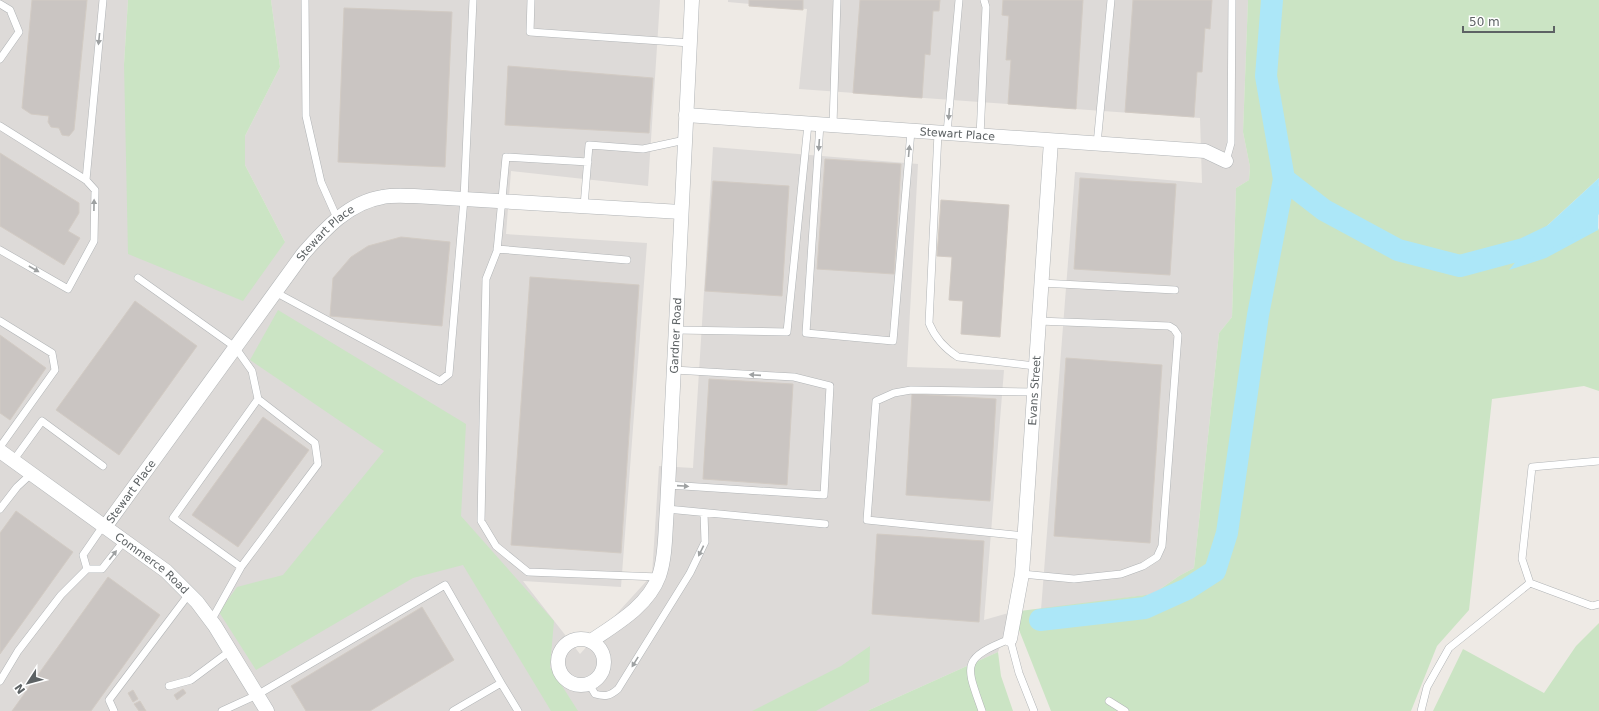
<svg xmlns="http://www.w3.org/2000/svg" width="1599" height="711" viewBox="0 0 1599 711" font-family="'DejaVu Sans',sans-serif">
	<style>
		.industrial { fill: #dddad8 }
		.green { fill: #cbe4c4 }
		.water { fill: #ace7f8 }
		.lines { fill: none; stroke-linecap: round; stroke-linejoin: round }
		.river { stroke: #ace7f8; stroke-width: 22 }
		.building { fill: #cac5c2; stroke: #d2cbc4 }
		.lane-casing { stroke: #b1b4b6; stroke-width: 8 }
		.street-casing { stroke: #b1b4b6; stroke-width: 15 }
		.lane { stroke: #fff; stroke-width: 7 }
		.street { stroke: #fff; stroke-width: 14 }
		.oneway { fill: #9ea1a2 }
		.labels { text-anchor: middle; dominant-baseline: central; stroke-width: 3; stroke-linejoin: round; paint-order: stroke }
		.street-label { font-size: 11px; fill: #5d6264; stroke: #fff }
	</style>
	<rect width="100%" height="100%" fill="#eeeae5"/>
	<path class="industrial" d="M0,0H128L124,64L285,242L245,165V136L280,67L271,0H660L648,186L511,171L506,234L647,243L621,587L523,581L580,654L652,575L659,466L693,468L713,147L918,164L907,367L1004,370L984,620L1012,612L998,652L867,711H0Z
		M728,0H1248L1243,132L1250,167L1249,180L1236,188L1232,317L1219,333L1194,568L1179,576L1153,594L1041,610L1075,172L1202,183L1200,118L799,89L807,9L728,2Z"/>
	<path class="green" d="M128,0H271L280,67L245,136V165L285,242L243,301L128,254L124,64Z
		M1248,0H1599V178L1537,235L1598,230L1599,228V391L1584,386L1492,399L1469,610L1437,646L1411,711H1051L1012,612L1153,594L1179,576L1194,568L1219,333L1232,317L1236,188L1249,180L1250,167L1243,132Z
		M278,310L466,424L461,516L554,621L550,667L578,711H551L463,565L413,578L256,670L219,612L237,587L283,575L384,451L250,360Z
		M1599,623V711H1433L1463,649L1544,693L1576,646Z
		M870,646L869,682L816,711H752L841,666Z
		M998,652L1001,676L1013,711H867Z"/>
	<path class="water" d="M1599,178L1598,230L1546,258L1509,270L1537,235Z"/>
	<g class="lines">
		<path class="river" d="M1272,0L1266,76L1284,179
			M1040,620L1145,608L1187,589L1215,571L1227,533L1258,315L1284,179L1324,210L1398,250L1460,266L1524,249L1576,224L1599,197"/>
	</g>
	<path class="building" d="M32,0H87L74,130L69,136L62,135L59,128L51,127L48,122L49,116L31,114L22,108Z
		M749,0H803V10L749,6Z
		M860,0H940L939,11H933L930,55L925,54L922,98L853,93Z
		M1003,0H1083L1076,109L1008,104L1011,60H1006L1009,16L1002,15Z
		M1133,0H1212L1210,29L1205,28L1202,72H1197L1194,117L1125,112Z
		M344,8L452,12L445,167L338,162Z
		M508,66L653,78L649,133L505,125Z
		M0,153L79,203V213L68,231L80,238L64,265L0,226Z
		M825,159L901,164L894,274L817,269Z
		M1080,178L1176,184L1170,275L1074,269Z
		M713,181L789,186L782,296L705,291Z
		M941,200L1009,205L1000,337L961,334L963,301L949,300L952,257L937,256Z
		M401,237L450,242L442,326L330,316L333,278L351,257L368,246Z
		M530,277L639,285L621,553L511,545Z
		M135,301L197,346L119,455L56,410Z
		M0,335L46,368L10,420L0,413Z
		M1066,358L1162,365L1150,543L1054,536Z
		M709,379L793,384L787,485L703,479Z
		M912,394L996,399L990,501L906,495Z
		M263,417L309,450L238,547L192,515Z
		M16,511L73,552L0,654V533Z
		M877,534L984,541L979,622L872,614Z
		M108,577L160,615L91,711H12Z
		M422,607L454,660L370,711H306L291,686Z
		M183,689L186,693L177,700L174,695Z
		M133,690L138,699L133,702L128,693Z
		M140,701L146,711H139L134,704Z"/>
	<g class="lines">
		<g class="lane-casing">
			<path id="lane" d="M305,0L306,116L321,182L337,218
				M531,0L530,32L690,43
				M0,4L10,10L19,32L0,59
				M820,124L806,333L893,341L911,131
				M833,125L837,0
				M0,126L86,180L95,190L94,241L68,289L0,250
				M938,133L929,323C935,338 944,348 958,357L1035,366
				M947,133L959,0
				M980,136L986,7L984,0
				M1097,144L1111,0
				M1226,161L1231,143L1232,0
				M588,162L506,157L497,251L486,279L481,521L496,546L528,572L659,577
				M86,180L103,0
				M584,206L589,145L643,149L685,140
				M497,249L627,260
				M138,278L235,347L252,371L258,399L315,443L318,464L241,567L211,621
				M1041,283L1175,290
				M275,292L440,381L449,374L464,199L473,0
				M0,321L52,353L55,370L0,447
				M676,330L787,332L808,124
				M13,461L42,421L103,466
				M668,485L824,495L830,386L794,377L674,370
				M0,509L17,487L31,474
				M667,509L825,524
				M103,526L83,555L87,569H102L124,541
				M1024,536L867,520L876,401L894,393L911,390L1034,392
				M241,567L173,518L258,399
				M1022,574L1074,579L1121,574L1143,566L1157,557L1162,546L1178,335L1174,329L1169,326L1038,321
				M1530,583L1522,559L1532,467L1599,461
				M1530,583L1592,606L1599,604
				M0,681L18,651L61,595L87,569
				M589,684L595,694C605,697 610,696 618,689L690,573L705,542L704,513
				M169,686L191,680L230,651
				M1109,701L1125,711
				M114,711L109,700L189,594
				M222,711L257,695L445,585L501,683
				M453,711L501,683L518,711
				M982,711C966,665 960,659 1010,639L1019,673L1034,711
				M1421,711L1427,687L1449,648L1530,583"/>
		</g>
		<g class="street-casing">
			<g id="street">
				<path id="s1" d="M686,115L1205,151L1226,161"/>
				<path id="s2" d="M0,451L166,571L197,602L215,626L267,711"/>
				<path id="s3" d="M105,527L303,254C324,230 349,202 383,197C393,195 404,196 414,196L681,212"/>
				<circle cx="581" cy="662" r="23"/>
				<path id="s4" d="M1010,639L1022,574L1051,141"/>
				<path id="s5" d="M591,641C616,624 648,606 659,576C666,556 665,531 667,509L692,0"/>
			</g>
		</g>
		<use href="#lane" class="lane"/>
		<use href="#street" class="street"/>
	</g>
	<defs><path id="oneway-solid" d="M-6-.8H1V-3.2L6.5 0L1 3.2V.8H-6Z"/></defs>
	<g class="oneway">
		<use href="#oneway-solid" transform="translate(99 39) rotate(96)"/>
		<use href="#oneway-solid" transform="translate(949 114) rotate(95)"/>
		<use href="#oneway-solid" transform="translate(819 145) rotate(94)"/>
		<use href="#oneway-solid" transform="translate(909 151) rotate(-85)"/>
		<use href="#oneway-solid" transform="translate(94 205) rotate(-89)"/>
		<use href="#oneway-solid" transform="translate(34 269) rotate(30)"/>
		<use href="#oneway-solid" transform="translate(755 375) rotate(-176)"/>
		<use href="#oneway-solid" transform="translate(683 486) rotate(4)"/>
		<use href="#oneway-solid" transform="translate(701 551) rotate(116)"/>
		<use href="#oneway-solid" transform="translate(113 555) rotate(-52)"/>
		<use href="#oneway-solid" transform="translate(635 662) rotate(122)"/>
	</g>
	<g class="labels">
		<g class="street-label">
			<text stroke="none"><textPath href="#s1" startOffset="272">Stewart Place</textPath></text>
			<text stroke="none"><textPath href="#s3" startOffset="368">Stewart Place</textPath></text>
			<text stroke="none"><textPath href="#s5" startOffset="337">Gardner Road</textPath></text>
			<text stroke="none"><textPath href="#s4" startOffset="250">Evans Street</textPath></text>
			<text stroke="none"><textPath href="#s3" startOffset="44">Stewart Place</textPath></text>
			<text stroke="none"><textPath href="#s2" startOffset="189">Commerce Road</textPath></text>
		</g>
	</g>
	<g transform="translate(28 683) rotate(234)" stroke="#ffffff" stroke-width="3" paint-order="stroke">
	<path d="M0-3L7 15L0 10L-7 15Z" fill="#5d6264"/>
	<text y="-6" font-size="11" font-weight="bold" text-anchor="middle" fill="#5d6264">N</text>
	</g>
	<path d="M1463 26v6h91v-6" fill="none" stroke="#5d6264" stroke-width="2"/>
	<text x="1469" y="26" font-size="12" fill="#5d6264" stroke="#ffffff" stroke-width="3" paint-order="stroke">50 m</text>
</svg>
